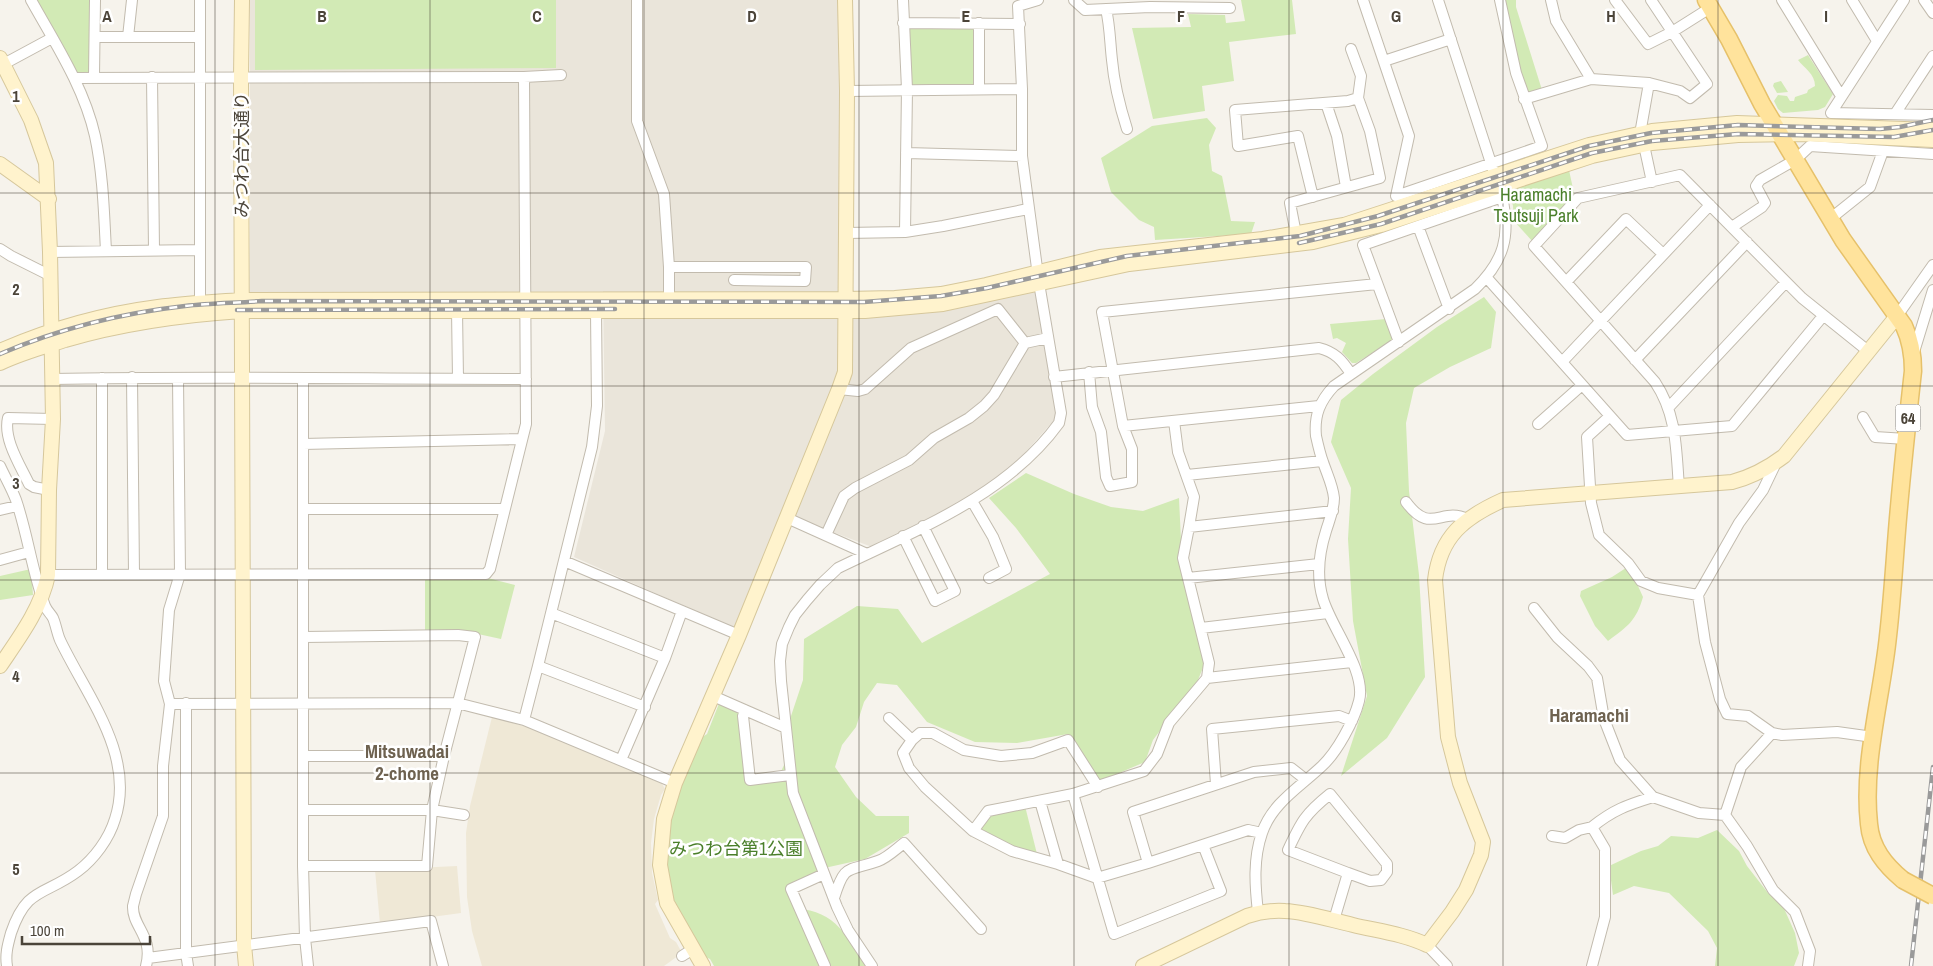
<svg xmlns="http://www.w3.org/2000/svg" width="1933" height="966" viewBox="0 0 1933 966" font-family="'Archivo Narrow','Noto Sans JP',sans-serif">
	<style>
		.residential { fill: #eae5da }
		.education { fill: #efe8d6 }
		.green { fill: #d2eab5 }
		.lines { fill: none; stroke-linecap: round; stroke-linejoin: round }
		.street-casing { stroke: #c2bbae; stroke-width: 12 }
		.secondary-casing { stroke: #d6c79b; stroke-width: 16 }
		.primary-casing { stroke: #e6c16a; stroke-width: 19 }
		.street { stroke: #fff; stroke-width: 10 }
		.secondary { stroke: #fff3cd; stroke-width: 14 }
		.primary { stroke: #ffe39c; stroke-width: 16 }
		.rail-casing { stroke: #9a9a9a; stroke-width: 4.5 }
		.rail { stroke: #fff; stroke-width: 2.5; stroke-dasharray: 8; stroke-linecap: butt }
		.primary-bridge-casing { stroke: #e6c16a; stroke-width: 19; stroke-linecap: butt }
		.primary-bridge { stroke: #ffe39c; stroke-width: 16 }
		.grid { fill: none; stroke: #4b4439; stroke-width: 1; stroke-opacity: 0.55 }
		.labels { text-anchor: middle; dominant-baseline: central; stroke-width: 5; stroke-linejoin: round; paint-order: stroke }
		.shield { fill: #fff; stroke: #817c74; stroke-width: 1 }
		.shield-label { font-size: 16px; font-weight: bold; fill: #4b4439 }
		.street-label { font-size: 18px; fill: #4b4439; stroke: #fff }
		.park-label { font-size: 18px; fill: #4a7f2a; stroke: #fff }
		.neighbourhood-label { font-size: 19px; font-weight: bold; fill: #6e6250; stroke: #fff }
		.grid-label { font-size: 16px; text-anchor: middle; font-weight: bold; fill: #4b4439; stroke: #fff; stroke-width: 5; stroke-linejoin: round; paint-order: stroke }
	</style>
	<rect width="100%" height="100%" fill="#f6f3ec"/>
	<path class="residential" d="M250,0H837L839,21L841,318L929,313L1035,292L1057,413L1055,419L1007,473L970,498L872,547L783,513L736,629L574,557L605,431L603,291L250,293Z"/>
	<path class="education" d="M492,717L527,727L661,782L665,789L661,795L654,819L651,843L652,873L658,900L655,904L670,938L676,942L682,953L664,966H482L472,931L467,897L466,833L470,806Z
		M457,866L461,913L380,924L375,870Z"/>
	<path class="green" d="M37,0H93L89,74L76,75Z
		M255,0H556V68L255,70Z
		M1241,0H1292L1296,34L1229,42L1234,81L1202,86L1205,111L1153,119L1132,28L1191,27L1188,14L1225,15L1226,23L1245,21Z
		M1505,0H1516V7L1542,90L1526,94Z
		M911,27H974L977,83L974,87L910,88L906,32Z
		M1808,55L1833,94L1825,107L1818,110L1783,113L1778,109L1774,101L1778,95L1787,96L1790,101H1794L1795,97L1807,93L1808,90L1815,86C1815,74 1804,68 1798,60Z
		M1781,81L1788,92L1777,93L1773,86L1774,83Z
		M1207,118L1216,128L1209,145L1212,171L1222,176L1231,221L1255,222L1251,234L1155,240L1154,227L1139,220L1111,192L1101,158L1152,126Z
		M1569,170L1575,198L1533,242L1514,221L1513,206L1509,190Z
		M1484,297L1496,312L1491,348L1450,367L1414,388L1406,423L1409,491L1419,575L1425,677L1387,738L1341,776L1367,696L1353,621L1348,539L1351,488L1331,442L1341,400L1373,374L1437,327Z
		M1386,319L1393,337L1391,341L1356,363H1352L1342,352L1346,343L1337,338L1333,339L1330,324Z
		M1026,473L1074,494L1111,507L1143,511L1179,498L1182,562L1204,665L1198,680L1153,740L1145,762L1098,782L1068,734L1017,743L975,742L927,722L897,685L877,683L864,702L856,727L842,745L835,767L856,797L876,816H909V833L865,859L820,869L821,873L788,887L797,909C835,910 848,938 868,966H714L710,959L699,954L673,906L663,859L670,805L701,738L707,734L720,701L741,711L749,783L777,780L784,765L791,716L803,680L804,639L857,606L898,609L922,643L1050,574L1016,528L989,498Z
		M1629,566L1643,597C1636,621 1628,626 1608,641L1595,626L1580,596L1581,591L1612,577Z
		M31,569L33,595L0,600V576Z
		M428,577H484L515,585L501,639L478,634H428L425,630V580Z
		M1025,806L1037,854L1011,849L980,832L979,828L991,814Z
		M1717,830L1739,851L1747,866L1768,893L1782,904L1795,933L1799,953L1794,966H1715L1717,948L1708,931L1669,893L1634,886L1613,895L1609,866L1641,851L1658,846L1671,836L1698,838Z"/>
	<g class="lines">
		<g class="street-casing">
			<path id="street" d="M31,0C55,43 84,87 95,136C103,173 104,213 106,251
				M200,0V303
				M637,0V121L664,194L669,267V299
				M903,0L907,89L905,232
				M1074,0L1085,10L1150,7L1230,8
				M1363,0L1409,136L1396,196L1542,146L1516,73L1500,0
				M1551,0L1556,21L1591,79
				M1615,0L1648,44L1672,32L1710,8
				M1782,0L1841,96
				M1852,0L1877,41
				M1924,0L1933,13
				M1106,9C1110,26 1110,43 1112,60C1114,83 1120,107 1127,129
				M903,23L1020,24
				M95,37H200
				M128,37L132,0
				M1384,61L1451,39
				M0,66L52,38
				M94,76L95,0
				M152,77L154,250
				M74,78L524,77L561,75
				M979,89V23
				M847,91L1022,89
				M1524,99L1591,79L1649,83L1680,91L1690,98L1707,84L1651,0
				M1326,103L1337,136L1346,187
				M1831,113L1904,0
				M1831,113L1933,115
				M1895,114L1933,56
				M1640,134L1649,83
				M1644,145L1652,182
				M906,153L1022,156
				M1313,197L1298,136L1238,146L1235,110L1348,101L1358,98
				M1830,219L1870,187L1883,151
				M1418,226L1449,309
				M1732,227L1762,207L1765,203L1756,186L1760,180L1795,160L1810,146L1933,154
				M846,233L905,232L943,226L1028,209
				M1296,234L1290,203L1380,178L1370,131L1358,98L1361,76L1351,49
				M0,249L11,256L51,276
				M50,252L200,250
				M669,267H806L805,281L734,280
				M1487,278L1627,435L1732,426L1823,316
				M1566,282L1626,219L1663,254
				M457,310L458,379
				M596,312L597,406L592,447L538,666L645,707
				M1897,316L1933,265
				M1399,342L1363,245L1502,197
				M1914,352L1933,290
				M1635,360L1747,242
				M1562,362L1710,205
				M1089,372L1092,407L1101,432L1106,477L1110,486L1132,482V449L1123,426L1102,312L1377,284
				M132,377L134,574
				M1054,377L1319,348C1335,352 1342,360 1351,374
				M52,379C210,376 368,379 526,379
				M303,379V866L305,938L308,966
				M839,389L858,391L865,389L911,348L998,309L1025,343
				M1669,407L1786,282
				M1610,416L1587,437L1591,503L1599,535L1628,563L1641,581L1658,588L1698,595
				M1863,417L1875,437L1906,439
				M1174,421L1178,452L1194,497L1189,527L1333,511
				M1538,424L1582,385
				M1123,426L1319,406
				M303,444L522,439
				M1773,464L1774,467L1763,490L1739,523L1698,595L1705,642L1720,699L1727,714L1748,716L1772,733L1782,735L1837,732L1873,737
				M0,466C5,477 12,489 16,500C28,535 32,572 45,606C47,611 51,614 53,618C56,625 57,633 60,640C86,695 136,755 115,819C109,839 94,859 78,871C45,896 27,886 11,933C8,944 5,954 7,966
				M1187,475L1322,461
				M1679,487C1676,449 1677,415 1655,382L1534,246L1578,198L1680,175L1802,298L1868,351
				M49,490L34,487L29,484C20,465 3,439 8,418L53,419
				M972,501L993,537L1006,569L989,578
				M1406,502C1431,536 1441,506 1467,519
				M303,509H504
				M0,510L17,506
				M787,518L867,554
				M826,535L844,496L855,488L909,460L934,438L969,418L984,406L994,395L1025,343L1048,338
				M903,536L935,601L955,591L923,526
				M0,560L29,552
				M564,561L739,635
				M102,574V378
				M48,575L486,574L490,569L526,424L524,77
				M1188,578L1319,564
				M1534,608L1557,637L1588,666L1597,678L1604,719L1620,760L1653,797L1699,813L1725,815
				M551,613L665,658
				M1201,628L1328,613
				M1207,678L1352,662
				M713,696L786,728
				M186,703V953L188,966
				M170,704L457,703L524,720L675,783
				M745,710L743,716L750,780L790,775
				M889,718L912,740
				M524,720L538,666
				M304,756H444
				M621,760L665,658L682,611
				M1216,784L1212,729L1339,716L1352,721
				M1098,787L1068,740L1032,753L1001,756L964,750L933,733H920L912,740L903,753L909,768L925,787L973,831L988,811L1073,794L1144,771L1157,754L1169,723L1207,678L1209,663L1183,558L1189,527
				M1073,794L1114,934L1221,891L1203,845
				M1040,801L1058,864L1097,878L1148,863L1248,830L1262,833
				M304,810H432L464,815
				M1725,815L1747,846L1773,890L1795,912L1810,951L1808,966
				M1725,815L1741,767L1772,733
				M973,831L1012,851L1058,864
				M1552,836L1565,838L1579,830L1592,827
				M1148,863L1133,812L1254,772L1291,768L1305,779
				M303,866H427L432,810L444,756L475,637L458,635L304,637
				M824,874L791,889L825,966
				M834,898C845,863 847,872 878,861C887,858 896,849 904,843L981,929
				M1258,912C1255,886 1253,859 1262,833C1272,803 1300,787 1322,766C1337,752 1354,721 1359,701C1367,672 1331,627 1323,599C1316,576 1319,553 1326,531C1329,521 1334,510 1334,498C1333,486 1327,474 1323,462C1320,454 1318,445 1316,436C1314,415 1320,401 1334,386L1475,289C1504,261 1511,236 1502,197L1438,0
				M1334,920L1348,873L1288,850C1301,822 1305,814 1330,794L1387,864V872L1381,880L1370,881L1348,873
				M1427,945L1447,966
				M682,956L693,949
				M148,958L431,921L443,966
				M146,966C154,936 132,927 133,906C134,902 135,898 136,894L163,816V766L170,704L164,681L169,610L180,574L178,378
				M872,966L848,930L837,907L793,793L781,681L780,661L782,644L789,627L795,615L807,600L820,585L838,568C916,530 1006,496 1059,423L1061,413L1039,283L1022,156V89L1018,6L1038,0
				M1592,966L1605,917V849L1592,827C1613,810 1627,805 1653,797"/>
		</g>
		<g class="secondary-casing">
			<path id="secondary" d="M242,0L241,77L244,945L246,966
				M0,58L31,120L46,163L50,252L53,419L49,490L48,575C41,609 19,638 0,666
				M0,164L49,199
				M0,351C50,329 104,314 158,307C185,303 214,302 241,300L846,299L895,298L941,294L986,285L1100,257L1263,239L1344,225L1589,145L1652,131L1737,123L1933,130
				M0,363C21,353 43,347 65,340C123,323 181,315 241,311H865L943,304L1129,264L1313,242L1381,225L1592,156L1652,143L1738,135L1803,134L1933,140
				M703,966L667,903L660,865L664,819L675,783L739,635L839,389L845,372L847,91L845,0
				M1143,966L1247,916C1260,912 1272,910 1285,911C1307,912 1331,920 1353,925C1378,931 1404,934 1427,945L1452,912L1466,890L1481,855L1483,842L1460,783L1448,737L1435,580C1440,536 1465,517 1503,500L1732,482C1751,477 1768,468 1784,456L1897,316"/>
		</g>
		<g class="primary-casing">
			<path id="primary" d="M1706,0L1729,39L1762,104L1843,240L1904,326C1911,341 1913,354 1913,371C1908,416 1903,462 1899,507C1895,550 1893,593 1888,636C1882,696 1862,763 1869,824C1871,848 1885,865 1903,880"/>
		</g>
		<use href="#street" class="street"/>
		<use href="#secondary" class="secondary"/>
		<use href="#primary" class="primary"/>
		<g class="rail-casing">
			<path id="rail" d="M1299,243L1381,224L1592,153L1652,141L1738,134L1894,137L1933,130
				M237,310L615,309
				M0,354C58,329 122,313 185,306C210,303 236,303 262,301L864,302L941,296L987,288L1127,256L1300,236L1378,216L1589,146L1651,133L1738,125L1880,129L1900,127L1933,120
				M1911,966L1933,767"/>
		</g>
		<use href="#rail" class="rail"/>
		<g class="primary-bridge-casing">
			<path id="primary-bridge" d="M1903,880L1933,896"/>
		</g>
		<use href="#primary-bridge" class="primary-bridge"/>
	</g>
	<path class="grid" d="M215,0V966M430,0V966M644,0V966M859,0V966M1074,0V966M1289,0V966M1503,0V966M1718,0V966M0,193H1933M0,386H1933M0,580H1933M0,773H1933"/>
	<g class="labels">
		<rect class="shield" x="1895.5" y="404.5" width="25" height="27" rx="4"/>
		<g class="shield-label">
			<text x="1908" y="418">64</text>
		</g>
		<g class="street-label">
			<text transform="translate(241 155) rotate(-90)">みつわ台大通り</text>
		</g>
		<g class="park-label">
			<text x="1536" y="194">Haramachi<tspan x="1536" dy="21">Tsutsuji Park</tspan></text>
			<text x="736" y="848">みつわ台第1公園</text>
		</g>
		<g class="neighbourhood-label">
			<text x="1589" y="715">Haramachi</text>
			<text x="407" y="751">Mitsuwadai<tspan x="407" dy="22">2-chome</tspan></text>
		</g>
	</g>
	<g class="grid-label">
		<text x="107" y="22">A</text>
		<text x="322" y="22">B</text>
		<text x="537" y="22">C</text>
		<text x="752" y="22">D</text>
		<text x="966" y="22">E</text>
		<text x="1181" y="22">F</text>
		<text x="1396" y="22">G</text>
		<text x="1611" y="22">H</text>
		<text x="1826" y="22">I</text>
		<text x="16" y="102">1</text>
		<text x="16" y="295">2</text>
		<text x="16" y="489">3</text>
		<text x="16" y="682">4</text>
		<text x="16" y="875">5</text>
	</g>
	<path d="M22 936v8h128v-8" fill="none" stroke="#4b4439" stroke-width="2.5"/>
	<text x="30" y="936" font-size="15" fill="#4b4439" stroke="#ffffff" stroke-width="4" paint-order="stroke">100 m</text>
</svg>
